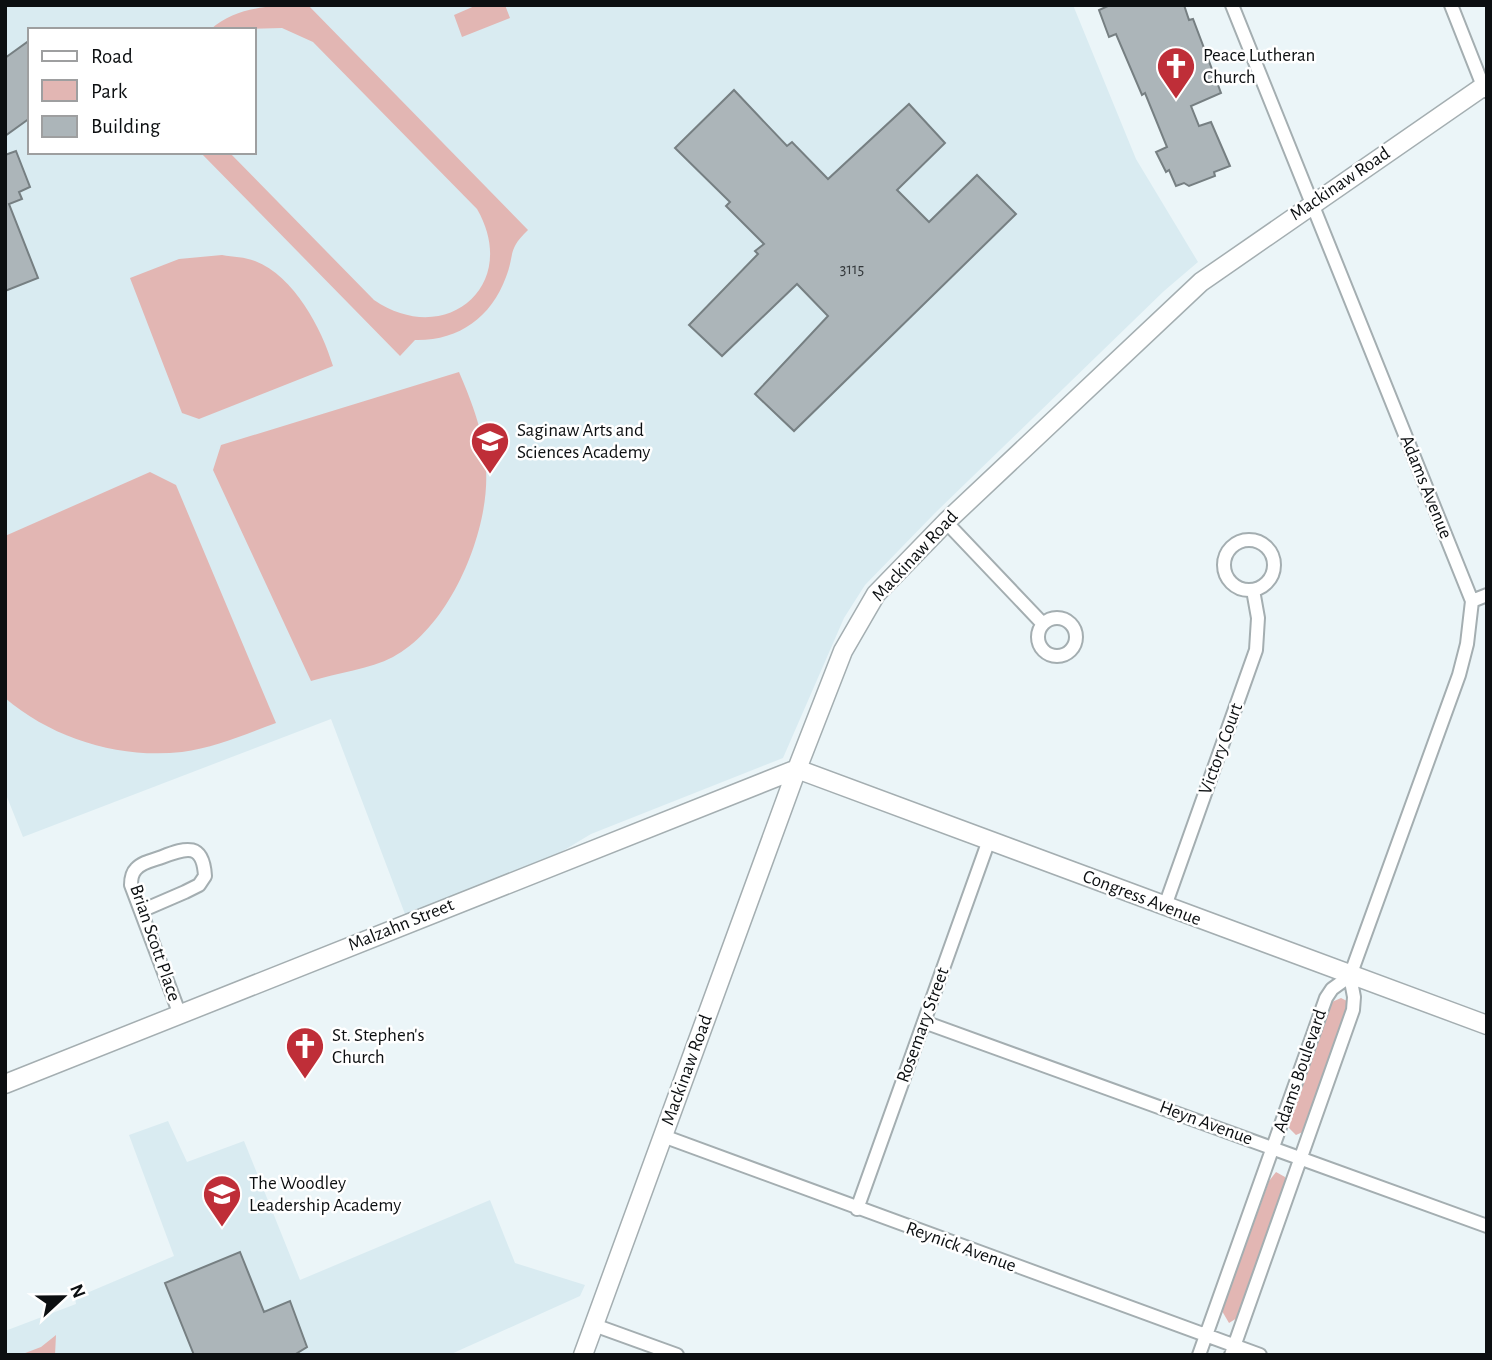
<svg xmlns="http://www.w3.org/2000/svg" width="1492" height="1360" viewBox="0 0 1492 1360" font-family="'Alegreya Sans',sans-serif">
	<style>
		.built { fill: #d9ebf1; fill-rule: evenodd }
		.green { fill: #e2b6b3 }
		.building { fill: #acb5b9; stroke: #767f82; stroke-width: 2 }
		.lines { fill: none; stroke-linecap: round; stroke-linejoin: round }
		.street-casing { stroke: #a4aeb1; stroke-width: 16 }
		.secondary-casing { stroke: #a4aeb1; stroke-width: 21 }
		.street { stroke: #fff; stroke-width: 12 }
		.secondary { stroke: #fff; stroke-width: 18 }
		.labels { text-anchor: middle; dominant-baseline: central; stroke-width: 5; stroke-linejoin: round; paint-order: stroke }
		.number-label { font-size: 16px; fill: #34383b }
		.poi-label { font-size: 19px; fill: #0c0f11; stroke: #fff; text-anchor: start }
		.street-label { font-size: 19px; fill: #0c0f11; stroke: #fff }
	</style>
	<rect width="100%" height="100%" fill="#ebf5f8"/>
	<path class="built" d="M5,5H1073L1136,159L1198,262L1164,291L935,513L865,585L844,618L783,758L591,834L511,882L408,922L331,719L23,837L5,792ZM30,30H254V152H30Z
		M168,1121L187,1162L244,1141L300,1280L490,1200L515,1263L585,1285L580,1296L449,1355H5V1331L76,1304L75,1298L174,1256L129,1135Z"/>
	<path class="green" d="M278,5H308L528,230C507,250 515,254 506,277C491,318 458,341 415,340L400,356L200,152H229L374,300C446,349 521,285 477,209L313,42L282,28L210,30C231,11 252,9 278,5Z
		M477,5H505L510,18L462,37L454,15Z
		M222,255C233,257 245,257 255,261C294,276 322,329 333,366L199,419L182,413L130,278L179,259Z
		M459,372C472,402 485,436 486,469C490,531 450,627 393,657C370,669 337,673 311,681L213,470L221,445Z
		M150,472L176,485L276,723C246,734 214,748 182,752C120,759 53,739 5,698V536Z
		M1341,998L1347,1001L1348,1009L1305,1131L1296,1135L1289,1128L1290,1119L1332,1002Z
		M1276,1172L1285,1177V1185L1240,1311L1237,1318L1229,1323L1222,1311L1269,1181Z
		M56,1335L55,1355H20L41,1347Z"/>
	<path class="building" d="M1110,5H1184L1189,20L1193,19L1221,93L1191,106L1199,126L1211,122L1230,166L1214,172L1215,176L1189,186L1184,183L1176,186L1169,170L1166,172L1156,152L1167,147L1145,93L1142,95L1116,34L1109,37L1099,10Z
		M30,40V118L5,136V58Z
		M734,90L787,146L792,142L828,179L909,104L945,143L897,190L929,222L977,175L1016,214L794,431L755,394L828,316L797,284L722,356L689,325L758,254L755,251L764,244L726,206L730,202L675,148Z
		M16,151L30,187L19,192L22,199L9,204L38,278L5,291V155Z
		M240,1252L264,1312L290,1301L307,1347L294,1355H194L165,1283Z"/>
	<g class="lines">
		<g class="street-casing">
			<path id="street" d="M1232,5L1472,601L1467,644L1459,675L1350,976
				M1451,5L1485,91
				M946,522L1043,624
				M1224 565a25 25 0 1 1 50 0a25 25 0 1 1-50 0Z
				M1472,601L1487,595
				M1038 637a19 19 0 1 1 38 0a19 19 0 1 1-38 0Z
				M1165,906L1256,650L1258,618L1253,590
				M141,911L185,892L199,885L205,876C203,843 187,847 162,857C154,860 142,862 136,869C132,873 131,879 131,885L180,1015
				M924,1022L1487,1226
				M663,1136L1260,1355
				M857,1209L989,840
				M594,1325L677,1355
				M1199,1355L1326,998L1332,989L1350,976
				M1231,1355L1353,1010L1354,997L1350,976"/>
		</g>
		<g class="secondary-casing">
			<path id="secondary" d="M797,769L1487,1025
				M5,1084L797,769
				M583,1355L797,769L843,651L876,594L946,522L1201,282L1487,84"/>
		</g>
		<use href="#street" class="street"/>
		<use href="#secondary" class="secondary"/>
	</g>
	<defs>
		<g id="church-pin" transform="scale(2.0125)"><path d="M0 17L-7.5 6A9.5 9.5 0 1 1 7.5 6Z" fill="#bf2e38" stroke="#fff"/><path d="M-1.2-6h2.4v3.5h3.3v2.4h-3.3V6h-2.4V-.1h-3.3v-2.4h3.3Z" fill="#fff"/></g>
		<g id="school-pin" transform="scale(2.0125)"><path d="M0 17L-7.5 6A9.5 9.5 0 1 1 7.5 6Z" fill="#bf2e38" stroke="#fff"/><path d="M0-5L7-2L0 1L-7-2ZM-4 1L0 2.5L4 1V4Q0 6-4 4Z" fill="#fff"/></g>
	</defs>
	<g fill-rule="evenodd">
		<use href="#church-pin" x="1176" y="66"/>
		<use href="#school-pin" x="490" y="441"/>
		<use href="#church-pin" x="305" y="1046"/>
		<use href="#school-pin" x="222" y="1194"/>
	</g>
	<g class="labels">
		<g class="number-label">
			<text x="852" y="269">3115</text>
		</g>
		<g class="poi-label">
			<text x="1203" y="55">Peace Lutheran<tspan x="1203" dy="22">Church</tspan></text>
			<text x="517" y="430">Saginaw Arts and<tspan x="517" dy="22">Sciences Academy</tspan></text>
			<text x="332" y="1035">St. Stephen's<tspan x="332" dy="22">Church</tspan></text>
			<text x="249" y="1183">The Woodley<tspan x="249" dy="22">Leadership Academy</tspan></text>
		</g>
		<g class="street-label">
			<text transform="translate(1340 184) rotate(-34)">Mackinaw Road</text>
			<text transform="translate(1426 487) rotate(68)">Adams Avenue</text>
			<text transform="translate(915 556) rotate(-47)">Mackinaw Road</text>
			<text transform="translate(1221 749) rotate(-70)">Victory Court</text>
			<text transform="translate(1142 898) rotate(21)">Congress Avenue</text>
			<text transform="translate(401 925) rotate(-22)">Malzahn Street</text>
			<text transform="translate(155 943) rotate(71)">Brian Scott Place</text>
			<text transform="translate(923 1025) rotate(-70)">Rosemary Street</text>
			<text transform="translate(687 1070) rotate(-70)">Mackinaw Road</text>
			<text transform="translate(1300 1071) rotate(-71)">Adams Boulevard</text>
			<text transform="translate(1206 1123) rotate(20)">Heyn Avenue</text>
			<text transform="translate(961 1247) rotate(20)">Reynick Avenue</text>
		</g>
	</g>
	<rect width="1492" height="1360" fill="none" stroke="#0c0f11" stroke-width="14"/>
	<rect x="28" y="28" width="228" height="126" fill="#ffffff" stroke="#9e9fa0" stroke-width="2"/>
	<rect x="42" y="51" width="35" height="10" fill="#ffffff" stroke="#9e9fa0" stroke-width="2"/>
	<text x="91" y="63" font-size="21" fill="#0c0f11">Road</text>
	<rect x="42" y="80" width="35" height="21" fill="#e2b6b3" stroke="#9e9fa0" stroke-width="2"/>
	<text x="91" y="98" font-size="21" fill="#0c0f11">Park</text>
	<rect x="42" y="116" width="35" height="21" fill="#acb5b9" stroke="#9e9fa0" stroke-width="2"/>
	<text x="91" y="133" font-size="21" fill="#0c0f11">Building</text>
	<g transform="translate(63 1297) rotate(68)" stroke="#ffffff" stroke-width="5" paint-order="stroke">
	<path d="M0-5L12 26L0 18L-12 26Z" fill="#0c0f11"/>
	<text y="-10" font-size="19" font-weight="bold" text-anchor="middle" fill="#0c0f11">N</text>
	</g>
</svg>
